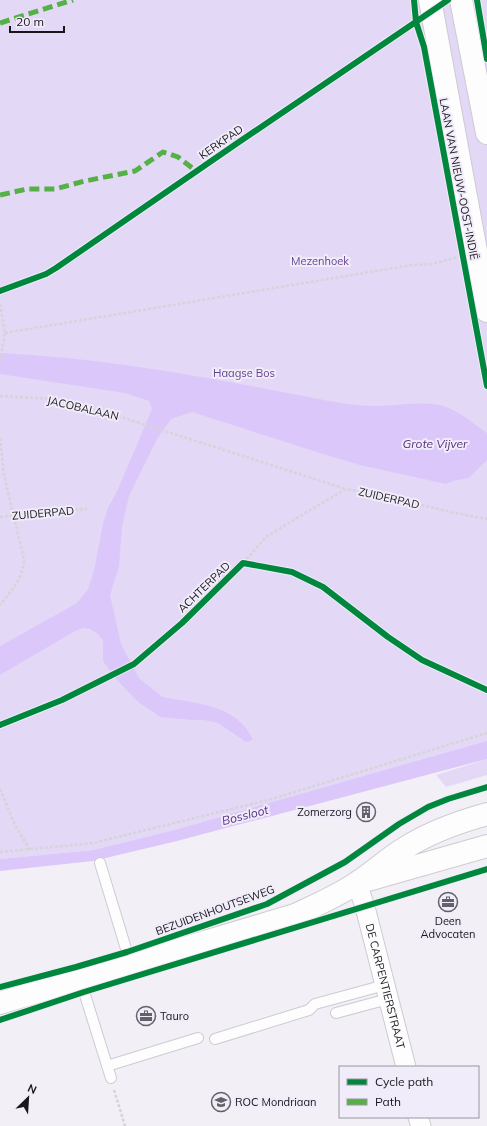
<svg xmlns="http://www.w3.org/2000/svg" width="487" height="1126" viewBox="0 0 487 1126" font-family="Mulish,sans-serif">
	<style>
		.green { fill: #e4d8f7 }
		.water { fill: #dcc7fa }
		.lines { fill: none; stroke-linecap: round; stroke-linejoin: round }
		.service-casing { stroke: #cdcbd1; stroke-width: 12 }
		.minor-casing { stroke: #cdcbd1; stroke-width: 21 }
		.tertiary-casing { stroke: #cdcbd1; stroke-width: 24 }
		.secondary-casing { stroke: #cdcbd1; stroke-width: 24 }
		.path { stroke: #d5d4d7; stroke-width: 2.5; stroke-dasharray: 3 2; stroke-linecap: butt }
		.service { stroke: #fdfdfe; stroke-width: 10 }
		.minor { stroke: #fdfdfe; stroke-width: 19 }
		.tertiary { stroke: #fdfdfe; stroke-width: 22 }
		.secondary { stroke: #fdfdfe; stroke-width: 22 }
		.quiet { stroke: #55b145; stroke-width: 5; stroke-dasharray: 10 5; stroke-linecap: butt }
		.cycleway-casing { stroke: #f1ecf9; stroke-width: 8 }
		.cycleway { stroke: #00873e; stroke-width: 6 }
		.labels { text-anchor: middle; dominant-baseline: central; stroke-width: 4; stroke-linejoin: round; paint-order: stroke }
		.street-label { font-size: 11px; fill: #18161b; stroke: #f1ecf9 }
		.park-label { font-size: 11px; fill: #664192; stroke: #f1ecf9 }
		.poi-label { font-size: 11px; fill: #18161b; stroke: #f1ecf9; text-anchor: start }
		.water-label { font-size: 12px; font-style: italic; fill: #583382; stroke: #f1ecf9 }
	</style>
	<rect width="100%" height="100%" fill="#f2eff6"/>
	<path class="green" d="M0,0H487V746L242,811L174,830L93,850L0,859Z
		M487,759V775L446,787L436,775Z"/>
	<path class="water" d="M0,353C111,358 220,380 329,401C345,404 361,406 378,406C400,406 430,399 451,409C464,415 475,425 487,433V460L469,478L453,481L446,484L360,465L323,454L192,412L171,419L157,439L129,496L122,527L119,567L110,595L121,644L139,678L160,695L163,697C197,704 237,704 253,740L246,742L218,723L204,720H192L160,717L156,714L138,702L118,681L108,668L103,661V641L98,634L90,629L83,628L75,631L0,675V646L77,603L88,589L94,571L103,524L108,508L118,489L152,409L149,401L125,393L0,374Z
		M487,741V759L177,841L93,861L0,871V859L93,850L174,830Z"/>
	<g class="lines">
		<g class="service-casing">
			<path id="service" d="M100,863L127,952
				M80,979L111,1078
				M336,1013L388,999
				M215,1039L309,1010L315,1004L385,985
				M107,1066L198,1038"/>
		</g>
		<g class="minor-casing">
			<g id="minor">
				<path id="s1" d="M357,883L365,907L406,1067"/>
				<path d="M418,1117L421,1126"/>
			</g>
		</g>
		<g class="tertiary-casing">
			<path id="tertiary" d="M368,880L487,846
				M0,1003L295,915C316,905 338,896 358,882C374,872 388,858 405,848C430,832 458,822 487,814"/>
		</g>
		<g class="secondary-casing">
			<path id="secondary" d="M430,0L487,311
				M461,0L487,133"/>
		</g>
		<path class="path" d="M0,304L5,333L0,362
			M5,333L412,265L432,264L458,257
			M0,396L53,399L121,417L346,489
			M0,438L4,475L24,560C23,579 11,591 0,605
			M0,517L58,510L87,509
			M243,563L266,537L300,516L346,489C394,497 440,511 487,519
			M0,789L15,825L30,850
			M0,852L93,843L272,799L487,733
			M114,1090L125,1126"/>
		<use href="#service" class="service"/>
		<use href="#minor" class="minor"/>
		<use href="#tertiary" class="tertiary"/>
		<use href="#secondary" class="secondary"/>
		<path class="quiet" d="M0,23L73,0
			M0,195L27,189H55L85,181L135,171L163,152L178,157L196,171"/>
		<g class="cycleway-casing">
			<path id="cycleway" d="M414,0L416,22L424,47L487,386
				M477,0L487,59
				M0,291L46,274L56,268L236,144L448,0
				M0,725L62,700L134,664L182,623L243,563L292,572L323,587L388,637L422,660L487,690
				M0,987L76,967L127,952L267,904L345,862L399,824L428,807L448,799L487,787
				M0,1020L84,992L487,869"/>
		</g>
		<use href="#cycleway" class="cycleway"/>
	</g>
	<defs>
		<g id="building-ring" transform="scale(1)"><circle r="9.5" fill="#f1ecf9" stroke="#646268" stroke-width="1.5"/><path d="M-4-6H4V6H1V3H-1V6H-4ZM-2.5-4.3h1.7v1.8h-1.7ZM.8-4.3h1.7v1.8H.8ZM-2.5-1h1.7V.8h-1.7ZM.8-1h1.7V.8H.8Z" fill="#646268"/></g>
		<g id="office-ring" transform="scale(1)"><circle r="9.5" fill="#f1ecf9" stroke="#646268" stroke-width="1.5"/><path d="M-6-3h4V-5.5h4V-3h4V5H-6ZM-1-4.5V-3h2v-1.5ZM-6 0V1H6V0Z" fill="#646268"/></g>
		<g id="university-ring" transform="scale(1)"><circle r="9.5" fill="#f1ecf9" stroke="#646268" stroke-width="1.5"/><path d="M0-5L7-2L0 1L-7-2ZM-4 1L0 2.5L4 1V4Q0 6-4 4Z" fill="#646268"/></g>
	</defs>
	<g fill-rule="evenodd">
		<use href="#building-ring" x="366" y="812"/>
		<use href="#office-ring" x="448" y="902"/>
		<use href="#office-ring" x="146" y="1016"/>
		<use href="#university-ring" x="221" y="1102"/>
	</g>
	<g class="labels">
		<g class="street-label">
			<text transform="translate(221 142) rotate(-35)">KERKPAD</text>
			<text transform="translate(459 179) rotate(79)">LAAN VAN NIEUW-OOST-INDIË</text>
			<text transform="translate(83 408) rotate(13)">JACOBALAAN</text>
			<text transform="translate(389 498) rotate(13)">ZUIDERPAD</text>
			<text transform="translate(43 513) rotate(-5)">ZUIDERPAD</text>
			<text transform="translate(204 587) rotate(-44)">ACHTERPAD</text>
			<text transform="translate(215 910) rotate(-20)">BEZUIDENHOUTSEWEG</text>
			<text stroke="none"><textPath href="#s1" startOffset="107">DE CARPENTIERSTRAAT</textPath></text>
		</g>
		<g class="park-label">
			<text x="320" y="261">Mezenhoek</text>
			<text x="244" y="373">Haagse Bos</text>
		</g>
		<g class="poi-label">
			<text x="352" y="812" text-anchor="end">Zomerzorg</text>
			<text x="448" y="921" text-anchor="middle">Deen<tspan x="448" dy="13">Advocaten</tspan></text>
			<text x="160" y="1016">Tauro</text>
			<text x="235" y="1102">ROC Mondriaan</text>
		</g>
		<g class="water-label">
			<text x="435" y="443">Grote Vijver</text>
			<text transform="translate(245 815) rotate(-14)">Bossloot</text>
		</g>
	</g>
	<rect x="339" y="1066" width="140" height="52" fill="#f1ecf9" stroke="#9a96a0"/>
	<rect x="347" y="1079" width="20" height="6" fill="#00873e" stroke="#9a96a0"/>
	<text x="375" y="1086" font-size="12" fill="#18161b">Cycle path</text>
	<rect x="347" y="1099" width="20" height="6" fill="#55b145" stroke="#9a96a0"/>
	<text x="375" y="1106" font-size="12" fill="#18161b">Path</text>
	<g transform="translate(28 1098) rotate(25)" stroke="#f1ecf9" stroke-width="3" paint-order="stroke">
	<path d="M0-3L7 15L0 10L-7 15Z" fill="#18161b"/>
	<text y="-6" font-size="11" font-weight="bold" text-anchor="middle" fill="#18161b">N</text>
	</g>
	<path d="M10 26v6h54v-6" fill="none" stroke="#18161b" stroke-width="2"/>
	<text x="16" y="26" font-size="12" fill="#18161b" stroke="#f1ecf9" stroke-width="3" paint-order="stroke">20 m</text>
</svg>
